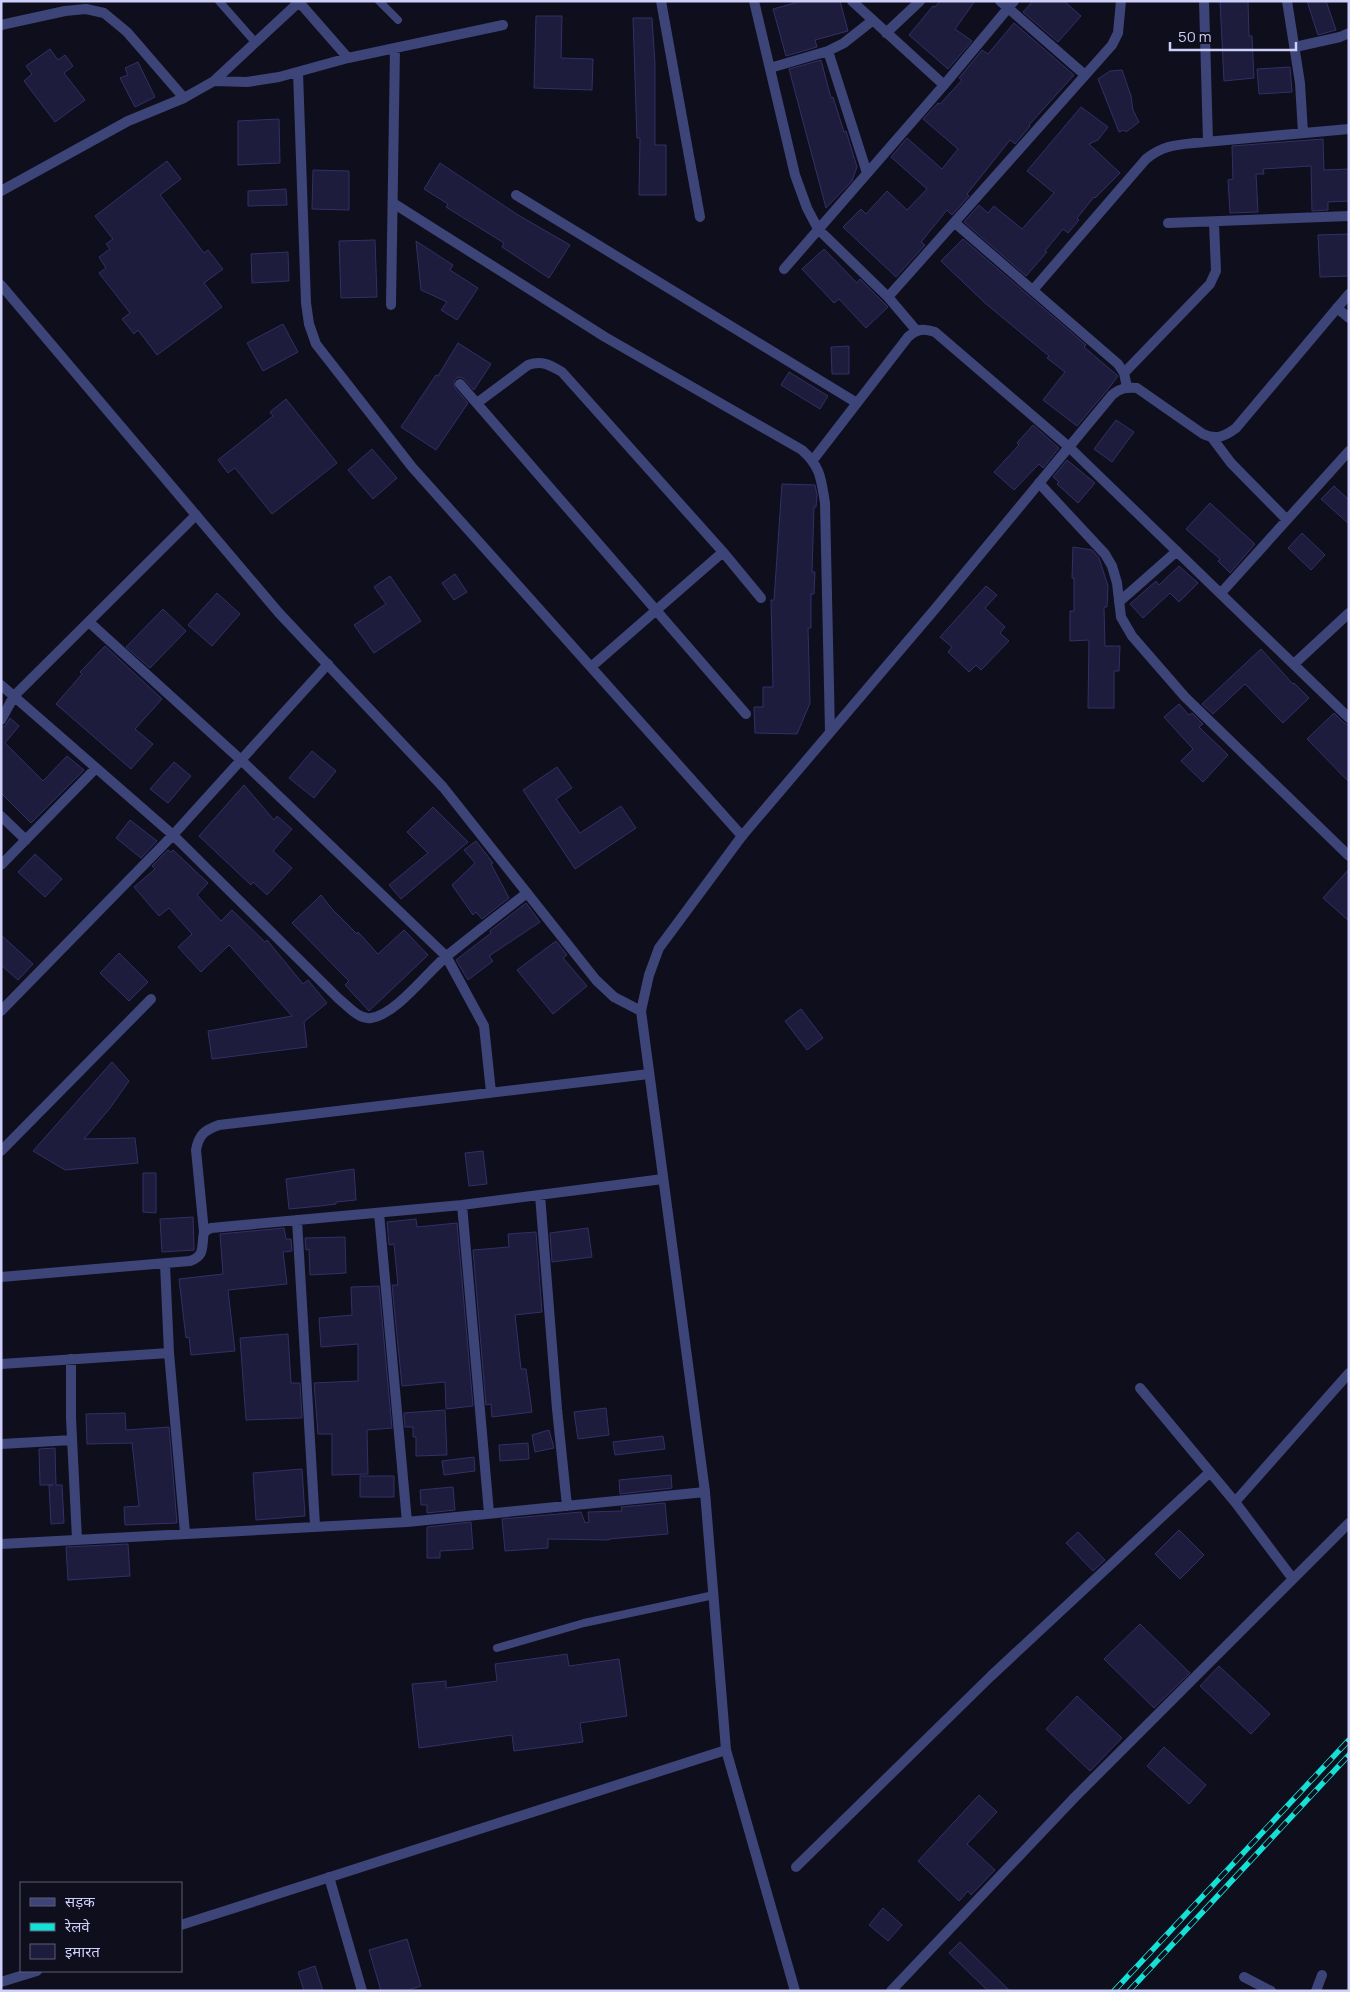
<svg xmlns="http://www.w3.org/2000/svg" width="1350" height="1992" viewBox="0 0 1350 1992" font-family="Manrope,'Noto Sans Devanagari',sans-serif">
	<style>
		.building { fill: #1d1c3c; stroke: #323066 }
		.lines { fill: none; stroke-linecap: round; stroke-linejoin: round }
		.service { stroke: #3d4478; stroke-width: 8 }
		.minor { stroke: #3d4478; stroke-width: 10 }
		.tertiary { stroke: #3d4478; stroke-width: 10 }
		.rail-casing { stroke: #15e0d6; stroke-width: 5.5 }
		.rail { stroke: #0e0e1d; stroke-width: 4; stroke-dasharray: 11; stroke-linecap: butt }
	</style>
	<rect width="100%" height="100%" fill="#0e0e1d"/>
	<path class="building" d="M802,1H840L848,31L815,40L817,47L786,56L773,9Z
		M940,1H975L955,29L972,41L948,69L909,35L933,6L935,7Z
		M1033,1H1064L1081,16L1058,42L1023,12Z
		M1220,1H1248L1249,36H1252L1254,78L1224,81Z
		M1307,1H1326L1336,30L1318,35Z
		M536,16H562L561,58L593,59L592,90L534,88Z
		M633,18H652L655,64V145H666V195H639L640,138H637Z
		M1014,23L1074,75L1029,125L1030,126L1015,144L1010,140L967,194L969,196L952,215L947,210L921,242L925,245L896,277L843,227L861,209L866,214L887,191L907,210L927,189L891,157L907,138L942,169L958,149L923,119L938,103L940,104L962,80L959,78L982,50L988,54Z
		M50,49L58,60L65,55L73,66L64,73L85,100L55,122L24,81L32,74L26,66Z
		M821,60L831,98L833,97L844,132L846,131L857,167L852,181L826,208L789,69Z
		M138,62L155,97L135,107L120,78L128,75L125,68Z
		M1290,67L1292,92L1259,94L1257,69Z
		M1122,70L1131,96L1133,110L1139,122L1126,132L1124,130L1119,132L1098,79L1110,71Z
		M1081,107L1108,127L1098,140L1089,144L1120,173L1095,198L1094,197L1077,218L1079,220L1068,233L1063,229L1045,251L1047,252L1026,276L964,222L979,205L988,213L994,206L1022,229L1054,193L1027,171Z
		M279,119L280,163L238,165V121Z
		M1323,139L1324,170L1349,169V201L1328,202V210L1312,211L1311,166L1263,169L1264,174H1256L1258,212L1230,213L1228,180L1233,179L1232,146Z
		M167,161L181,179L160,195L204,253L208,250L223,269L204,283L222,307L157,355L138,330L134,334L122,319L130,313L99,273L106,268L99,257L110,249L106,244L113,239L95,216Z
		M440,163L518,215L570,245L549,278L502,247L504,243L446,207L448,204L424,189Z
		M313,170L349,171V210L312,209Z
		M286,189L287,205L248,206V191Z
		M1349,234V276L1320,277L1318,235Z
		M963,239L1086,345L1084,347L1118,376L1109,388L1077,426L1043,400L1065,372L1047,358L1049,356L985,303L941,261Z
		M375,240L377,297L341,298L339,241Z
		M416,241L453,265L450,270L478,288L457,320L441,310L447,302L421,290Z
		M824,249L857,283L860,279L888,307L866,328L839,299L834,303L802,269Z
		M288,252L289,281L252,283L251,254Z
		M283,324L298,352L263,371L247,343Z
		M458,343L491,364L474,390L463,378L458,377L454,381L455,388L468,403L436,450L401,427L436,375L438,376Z
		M849,346V374H832L831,347Z
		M789,372L828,396L820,409L781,385Z
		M286,399L337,463L272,514L235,468L228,473L218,460L273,416L270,412Z
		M1116,420L1134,432L1112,462L1094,449Z
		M1033,425L1059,448L1043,468L1039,464L1014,490L994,472L1019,445L1017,443Z
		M372,449L397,478L373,499L348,470Z
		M1067,460L1095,483L1078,503L1057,484L1059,482L1053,477Z
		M782,484L815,485L817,495L816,507H814L812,572H815L814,594H811V628H808L810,703L797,734L755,733L754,707H763V687H773L771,600H774Z
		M1334,486L1349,500V524L1321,499Z
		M1210,503L1255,544L1230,573L1218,561L1220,559L1186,529Z
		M1302,533L1325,555L1311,570L1288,548Z
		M1073,547L1092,550L1099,558L1108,586L1107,607H1104L1105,646H1120L1119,671H1114V708H1088L1089,640L1070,641V611H1074V578H1072Z
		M1179,566L1198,583L1179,602L1170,593L1143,618L1130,604L1156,581L1159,585Z
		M455,574L467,592L454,600L442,583Z
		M390,576L421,621L374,653L354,625L386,604L374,587Z
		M986,586L997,595L985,608L1005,627L1000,633L1009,641L981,670L976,665L969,672L948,652L952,647L940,637Z
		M217,593L240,614L212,646L188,625Z
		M163,609L186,631L150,668L126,647Z
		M105,646L162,699L135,729L153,744L131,769L56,704L82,674L80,672Z
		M1261,649L1293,684L1294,683L1309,698L1283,723L1245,684L1213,714L1202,704Z
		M1179,704L1189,715L1192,713L1203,724L1199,727L1228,755L1203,782L1181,761L1193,749L1164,717Z
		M1334,713L1344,723L1349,725V782L1307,739Z
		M10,718L19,726L5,743L43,781L67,756L84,770L31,823L1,793V727L5,726Z
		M312,751L336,771L314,798L289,778Z
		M174,762L191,776L168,803L150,789Z
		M557,767L572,788L556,799L580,833L621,806L636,828L575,869L523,790Z
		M244,785L274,820L277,816L292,829L273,851L292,868L267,895L253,882L251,885L199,836Z
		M433,807L468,842L401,899L389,885L428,853L407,832Z
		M130,820L157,841L141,858L116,838Z
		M476,841L493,863L491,864L509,898L482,919L476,912L473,915L452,885L475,863L464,850Z
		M168,850L171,852L173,850L208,883L197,895L221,921L232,910L265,942L267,940L303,984L308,980L327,1003L304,1022L307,1047L212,1059L208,1031L292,1016L229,945L201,972L178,947L192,934L169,908L159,916L134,887L155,869L152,866Z
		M35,854L62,879L45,897L18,872Z
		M1349,869V921L1323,898Z
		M321,895L332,909L357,934L358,932L378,954L404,930L428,955L369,1011L345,985L349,981L292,923Z
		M526,903L540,922L489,956L493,961L468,980L456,960L491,933L490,931Z
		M1,935L33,964L18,980L1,965Z
		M556,941L567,955L563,958L587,986L553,1014L517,970Z
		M119,953L148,982L129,1001L100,973Z
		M801,1009L823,1038L807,1050L785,1021Z
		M112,1062L129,1081L110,1108L84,1139L135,1138L138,1163L65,1170L33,1151Z
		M483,1151L487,1184L469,1186L465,1153Z
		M354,1169L356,1200L336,1202V1204L320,1206L289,1209L286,1179Z
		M143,1173H156V1213L143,1212Z
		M193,1217L194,1250L162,1252L160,1219Z
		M416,1219L417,1227L457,1223L473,1406L446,1409L445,1382L402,1386L392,1285H398L394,1244L389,1245L387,1222Z
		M284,1228L286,1239H291L292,1251L283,1252L287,1284L228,1290L235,1351L191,1355L189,1337L186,1338L179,1279L223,1274L220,1234Z
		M588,1228L592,1257L552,1262L550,1233Z
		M536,1232L542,1312L515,1315L521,1369H526L532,1412L492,1417L491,1404L486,1405L473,1250L509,1247L508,1234Z
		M345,1237L346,1273L310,1275L309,1249L306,1250L305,1238Z
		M379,1286L392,1428L367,1430L368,1474L332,1475V1434H318L314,1383L358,1381V1344L321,1347L319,1318L352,1315L351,1287Z
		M288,1334L291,1383H300L302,1418L246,1420L240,1338Z
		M606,1408L609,1435L578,1439L574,1412Z
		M445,1410L447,1455L416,1456V1437H413V1427H405L404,1413Z
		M125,1413L126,1430L169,1427L177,1523L125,1525L124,1507L139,1506L132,1443L87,1444L86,1414Z
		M549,1430L554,1448L535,1452L532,1435Z
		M663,1436L665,1449L615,1455L613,1442Z
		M528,1443L529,1459L500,1461L499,1445Z
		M55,1448L56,1485H62L64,1523L51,1524L49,1485H53H40L39,1449Z
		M474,1457L475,1471L444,1475L442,1461Z
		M302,1469L305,1516L256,1520L253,1473Z
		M671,1475L672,1488L620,1494L619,1480Z
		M360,1476H394V1497H360Z
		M453,1487L455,1510L427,1513V1505H421L420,1490Z
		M665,1503L668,1534L609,1539V1540L548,1539V1548L505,1551L502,1519L581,1512L585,1523L589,1522L588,1512L622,1511L621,1507Z
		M471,1522L473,1549L440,1551V1558H427V1527Z
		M1179,1530L1204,1555L1180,1579L1155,1554Z
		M1078,1532L1105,1560L1093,1571L1066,1543Z
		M128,1544L130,1576L68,1580L66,1547Z
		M1140,1624L1190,1673L1154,1708L1104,1659Z
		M567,1654L569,1666L619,1659L627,1716L580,1723L583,1742L514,1751L512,1735L419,1748L412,1684L446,1681V1688L497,1681L495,1664Z
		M1219,1666L1270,1714L1251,1734L1200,1686Z
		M1077,1696L1122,1738L1090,1771L1046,1729Z
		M1164,1747L1206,1785L1189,1804L1147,1766Z
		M979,1795L997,1812L967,1844L995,1870L971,1895L968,1891L959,1901L918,1861Z
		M883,1908L902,1925L888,1941L869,1925Z
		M407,1939L421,1986L405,1991H381L369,1950Z
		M960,1942L1010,1991H988L949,1953Z
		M315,1966L323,1991H304L298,1972Z"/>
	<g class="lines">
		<path class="service" d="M219,1L256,43
			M379,1L398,20
			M497,1648L584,1623L714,1595"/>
		<path class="minor" d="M661,1L700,217
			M754,1L795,175L807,208L818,229L888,297L916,330
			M852,1L944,85
			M1000,1L1085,75
			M1204,1L1208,141
			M1287,1L1300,83L1303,133
			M299,2L348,58
			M1,25L65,11L86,9L104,13L127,32L184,98
			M886,33L920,1
			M1295,47L1340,37L1349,33
			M828,51L867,173
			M770,68L828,51L844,43L873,20
			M298,72L306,303L309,324L316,344L412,467L742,836
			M214,81L247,82L279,77L348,58L503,25
			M1,191L128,121L184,98L214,81L300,1
			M516,195L857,403
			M393,203L605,337L802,450C821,467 821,479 825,503L830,732
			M955,223L1118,364L1124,373L1127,387
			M1168,223L1349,216
			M784,269L944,85L1014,1
			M1033,290L1146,159C1162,146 1174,145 1194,143L1349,129
			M888,297L1112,45L1118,33L1121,1
			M391,305L395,48
			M1337,308L1349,318
			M1124,373L1210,284L1216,271L1214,223
			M460,384L746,714
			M477,403L528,365C542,360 550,365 562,372L723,552L761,598
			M1213,439L1231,463L1287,520
			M813,460L908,337C917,329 923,328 935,332L1069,447L1349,718
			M1039,483L1105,554L1112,566L1117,583L1121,617L1132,636L1185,697L1349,856
			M1221,593L1349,451
			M1119,602L1177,551
			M89,622L241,760L446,956L484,1026L491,1092
			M1294,664L1349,613
			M591,667L723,552
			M1,685L173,835L339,999C348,1006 359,1020 371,1018C397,1014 428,971 448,955C474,934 501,913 527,893
			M1,720L14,696L196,515
			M1,816L26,840
			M1,865L96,768
			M1,1011L173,835L328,664
			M1,1151L151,999
			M540,1195L557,1409L567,1506
			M462,1205L489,1513
			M379,1213L407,1522
			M297,1220L315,1525
			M204,1232L196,1150C199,1134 205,1130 219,1125L649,1074
			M165,1264L169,1353L185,1533
			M1,1277L190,1261C206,1255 201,1247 204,1232L211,1228L462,1205L663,1179
			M71,1359V1418L77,1539
			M1,1364L169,1353
			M1140,1388L1235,1502L1293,1579
			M1,1444L72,1440
			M1235,1502L1349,1373
			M1,1544L407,1522L705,1492
			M796,1867L991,1676L1210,1472
			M329,1877L362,1991
			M1244,1977L1271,1991
			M891,1991L1075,1797L1349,1523
			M1316,1991L1322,1975"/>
		<path class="tertiary" d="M1,285L279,613L443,787L596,980L614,997L641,1011
			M181,1925L726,1750
			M1,1982L37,1971
			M795,1991L726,1750L705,1492L641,1011L649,975L659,948L742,836L935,609L1112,395C1120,388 1127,387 1137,388L1203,434C1216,440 1224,437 1236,428L1349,294"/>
		<g class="rail-casing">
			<path id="rail" d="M1114,1991L1349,1740
				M1129,1991L1349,1755"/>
		</g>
		<use href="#rail" class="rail"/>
	</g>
	<rect width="1350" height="1992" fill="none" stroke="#cfd0fa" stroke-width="5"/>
	<rect x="20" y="1882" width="162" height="90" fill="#0e0e1d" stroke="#5b5c75"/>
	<rect x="30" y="1898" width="25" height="8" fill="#3d4478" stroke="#5b5c75"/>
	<text x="65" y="1907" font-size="15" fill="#cfd0fa">सड़क</text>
	<rect x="30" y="1923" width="25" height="8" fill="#15e0d6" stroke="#5b5c75"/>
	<text x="65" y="1932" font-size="15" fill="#cfd0fa">रेलवे</text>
	<rect x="30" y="1944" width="25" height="15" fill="#1d1c3c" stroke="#5b5c75"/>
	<text x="65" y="1957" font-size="15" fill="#cfd0fa">इमारत</text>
	<path d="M1170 42v8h126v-8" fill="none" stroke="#cfd0fa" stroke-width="2.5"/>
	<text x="1178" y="42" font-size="15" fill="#cfd0fa" stroke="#0e0e1d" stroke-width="4" paint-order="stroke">50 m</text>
</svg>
